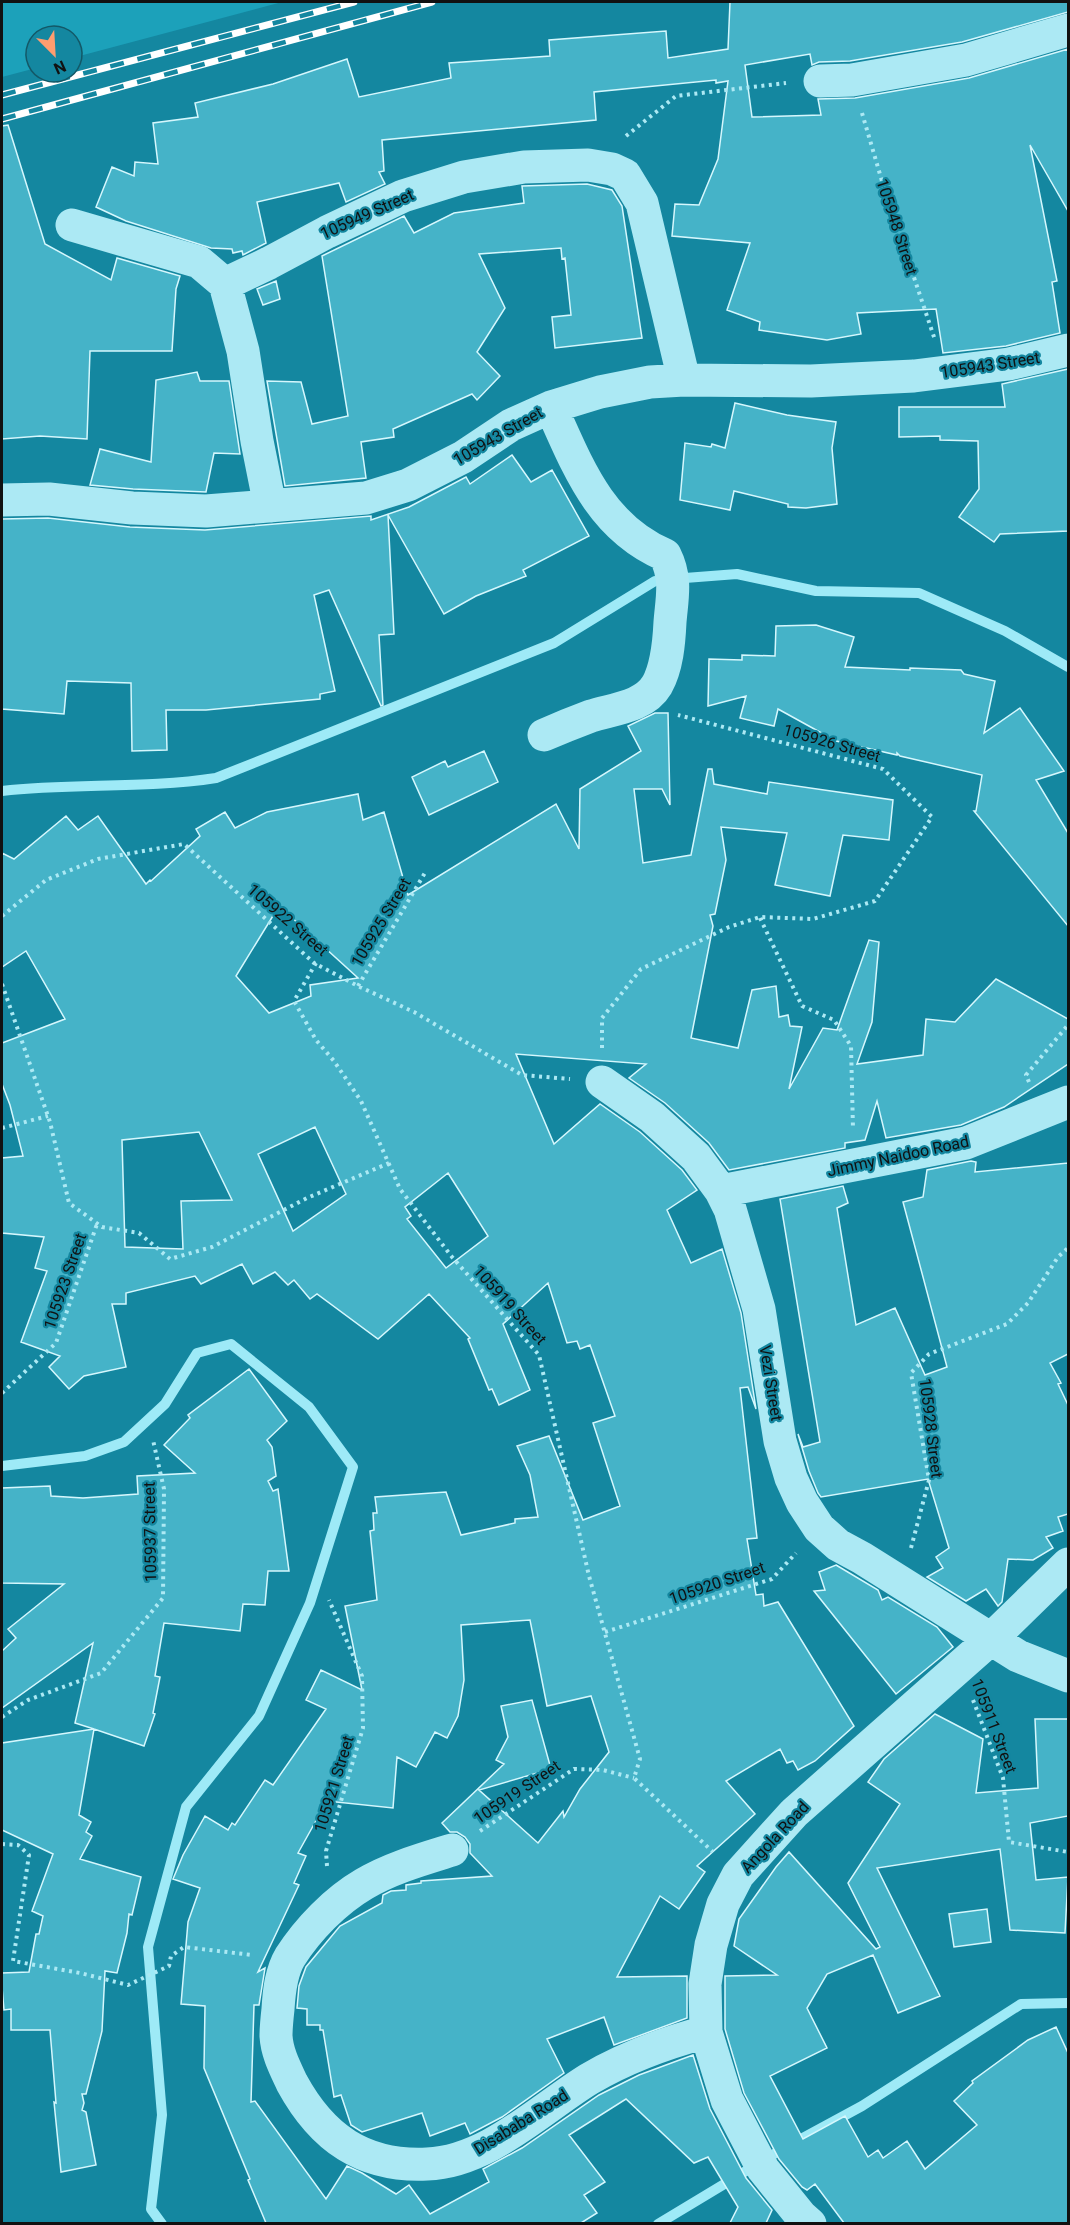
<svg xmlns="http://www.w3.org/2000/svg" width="1070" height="2225" viewBox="0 0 1070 2225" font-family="Roboto,sans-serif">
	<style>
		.green { fill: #1ca1ba }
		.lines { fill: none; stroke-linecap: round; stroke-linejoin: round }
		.stream { stroke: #9eeaf7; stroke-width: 10 }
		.building { fill: #45b3c8; stroke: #d5f7fd; stroke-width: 1.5; fill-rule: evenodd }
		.path { stroke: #ace9f4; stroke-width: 4; stroke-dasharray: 3 4.5; stroke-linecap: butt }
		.street { stroke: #ace9f4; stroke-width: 33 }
		.rail-casing { stroke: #fff; stroke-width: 7 }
		.rail { stroke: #1487a0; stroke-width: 4.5; stroke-dasharray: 14; stroke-linecap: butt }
		.labels { text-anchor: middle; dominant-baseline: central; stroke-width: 4.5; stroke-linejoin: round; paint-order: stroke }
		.street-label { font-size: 16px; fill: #111; stroke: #1487a0 }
	</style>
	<rect width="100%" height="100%" fill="#1487a0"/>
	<path class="green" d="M2,2H282L72,58V36H36V68L2,77Z"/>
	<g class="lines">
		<path class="stream" d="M685,578L737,574L816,591L919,593L1005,631L1068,667
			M2,791C73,783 146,789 216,778L554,643L655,581
			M2,1466L85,1456L124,1442L165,1404L197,1353L231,1344L309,1407L353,1467L310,1603L259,1716L186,1807L148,1947L162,2115L151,2209L162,2224
			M658,2224L779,2151L862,2106L1021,2004L1068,2003"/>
	</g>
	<path class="building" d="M730,2H1068V12L962,42L850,61L819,62L812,65L810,54L745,65L752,117L821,115L818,99L855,98L969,78L1068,49V211L1030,145L1057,281L1052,282L1060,333L1006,346L943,353L936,309L857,313L861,334L827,340L759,330L760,322L727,310L750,243L672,236L675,204L699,205L718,159L728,81L716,83V80L594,92L596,120L382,140L384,171L379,172L385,184L346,202L339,183L257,202L266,243L243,255L242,251L233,253L232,249L211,248L126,221L96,207L112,167L134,176L135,162L158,164L153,123L198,117L195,103L273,84L347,59L359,97L451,78L449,63L550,56L549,40L666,31L668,58L728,49Z
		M8,125L45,244L111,280L117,258L180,276L176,289L172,351H90L87,439L40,436L2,439V126Z
		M587,184L612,190L622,206L642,338L555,348L552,317L571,315L565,258L562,259L561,248L479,254L505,308L477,352L500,376L477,400L472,394L393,429L394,437L361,442L366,478L285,486L267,381L301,382L312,424L348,416L322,256L404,216L414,233L454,213L524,203L522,186Z
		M276,281L280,299L263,305L257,289Z
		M1068,369V531L1000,534L994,542L959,517L979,489L978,441L940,440V436L899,437V407H1005L1002,384Z
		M197,372L200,381H229L240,454L214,453L206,492L133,489L90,485L100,449L151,462L156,380Z
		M735,403L787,415L836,422L832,448L837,504L806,508L788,507V504L734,491L730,510L680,500L685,443L711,447L712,444L725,448Z
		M512,455L531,482L552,470L589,536L523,570L526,576L476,596L444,614L388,515L394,634L379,635L383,705L381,706L329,590L314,595L335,691L320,694V699L206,710H166L167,750L132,751L131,683L67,681L64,714L2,709V519L48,518L130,527L205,530L371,516V520L409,507L466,477L470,484Z
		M816,625L854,637L845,667L910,670V668L961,670L964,674L995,681L984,733L1020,708L1064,771L1036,780L1068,833V926L974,811H976L982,775L900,756L897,753V755L836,741L778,709L774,726L740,718L746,696L708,706L709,659L742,660V655L775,656L776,626Z
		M655,713H668L670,805L662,789H634L643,863L691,855L708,769H712L714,784L767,794L769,782L893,800L889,840L843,835L830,896L775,885L787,833L721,827L726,860L715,914L710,915L713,926L691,1038L738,1048L752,990L776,986L779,1017L788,1015L790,1026L802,1027L789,1089L823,1028L837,1030L869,940L879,942L872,1022L857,1064L923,1055L926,1019L955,1022L996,979L1068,1019V1064L1004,1107L961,1125L886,1138L877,1101L865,1140L845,1143V1148L729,1170L709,1143L665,1103L629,1078L646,1064L516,1054L554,1144L600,1104L640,1132L682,1170L697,1190L667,1210L691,1263L722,1249L741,1313L756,1409L748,1387L740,1388L757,1538L747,1539L756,1595L763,1594L764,1606L778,1602L854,1726L815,1761L798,1770L793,1761L787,1763L780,1749L726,1781L755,1814L697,1866L705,1872L679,1909L660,1896L617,1977L687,1976V2018L614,2045L604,2017L547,2039L564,2073L502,2117L470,2134L465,2123L430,2136L422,2113L362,2132L351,2125L341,2095L334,2097L323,2030H320V2025H307V2009L297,2008L299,1986L306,1967L340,1926L382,1903L383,1895L391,1891L406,1890V1885L421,1883V1881L492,1876L470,1853V1844L465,1837L457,1832H450L442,1823L504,1764L496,1760L508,1737L501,1706L532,1700L551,1769L479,1790L538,1843L563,1811L564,1817L580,1789L609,1752L591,1696L547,1706L530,1620L461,1625L464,1680L458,1716L447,1738L435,1732L416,1767L397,1757L393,1808L327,1801L298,1853L306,1856L294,1883L299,1885L258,1972L265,1968L259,2005H254L251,2102L255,2101L326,2199L347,2166L362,2173L396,2194L409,2185L430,2214L489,2182L483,2169L522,2148L599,2095L639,2075L693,2055L710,2109L746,2178L772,2210L766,2223H730L738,2207L708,2157L694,2163L626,2099L569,2135L605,2182L584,2195L597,2213L581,2223H266L248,2180L250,2179L204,2068L205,2006L181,2004L188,1922L200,1888L173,1879L183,1855L205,1816L228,1830L232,1823L235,1825L265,1780L273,1785L326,1709L306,1700L321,1670L362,1690L345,1606L377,1600L370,1531L374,1530L373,1513H377L375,1497L446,1492L461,1535L515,1523V1519L538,1517L530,1475L517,1446L549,1436L583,1520L620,1506L593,1423L615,1416L590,1345L580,1349L577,1341L567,1343L548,1283L503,1324L530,1390L499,1405L492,1389L489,1390L468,1339L470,1338L429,1294L378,1339L317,1294L310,1299L294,1280L288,1285L275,1272L253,1284L242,1264L201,1284L195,1276L126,1293V1304H112L126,1367L84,1376L69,1389L49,1367L60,1356L21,1342L47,1271L35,1268L44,1237L2,1233V1158L23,1156L10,1105L2,1084V1043L65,1019L26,951L2,967V853L14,859L66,816L78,830L98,816L146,884L150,880L151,881L200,836L196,829L225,812L235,828L267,812L358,794L363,820L384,812L408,895L556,804L579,849L580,789L641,751L628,726ZM279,906L358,978L310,985L311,996L269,1013L236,976ZM315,1127L346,1194L293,1231L258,1154ZM199,1132L232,1200L181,1201L183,1249L125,1247L122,1140ZM448,1173L488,1236L446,1268L407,1219L411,1216L405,1207Z
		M484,751L498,782L429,815L412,777L445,761L448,767Z
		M971,1161L976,1162L975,1172L1068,1163V1354L1050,1363L1061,1383L1058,1384L1068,1405V1514L1058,1517L1063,1531L1046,1537L1053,1548L1033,1560L1008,1559L1002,1602L998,1606L986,1589L966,1601L927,1577L943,1568L936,1557L949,1548L928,1479L821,1497L818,1493L809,1471L798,1434L803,1447L820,1442L780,1199L843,1186L848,1203L837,1208L856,1325L895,1308L925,1375L947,1367L903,1202L923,1197L927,1170Z
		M249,1369L287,1421L267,1440L272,1447L276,1476L268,1481L273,1491L278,1489L289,1571H268L265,1605L243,1604L240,1631L164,1623L155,1676L160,1677L153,1713L155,1714L144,1746L94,1729L79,1815L91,1822L86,1832L92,1836L80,1859L141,1877L132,1915L129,1914L127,1933L117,1973L105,1971L102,2031L86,2094H82L84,2103L82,2110L86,2112L96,2165L61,2172L54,2102L56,2103L50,2030H11V2009L4,2010L2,1987V1973L29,1972L36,1934H39L43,1916L32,1911L53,1854L2,1830V1743L94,1729L75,1723L93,1643L2,1708V1651L16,1638L8,1629L64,1584L2,1583V1488L50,1486L51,1496L83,1498L138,1494L137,1476L195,1473L164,1445L190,1418L188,1415Z
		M836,1565L878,1590L882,1600L888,1597L937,1627L953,1647L896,1694L814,1591L825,1590L819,1572Z
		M935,1714L983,1739L976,1793L1038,1788L1035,1719H1068V1816L1030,1823L1036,1880L1068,1877L1065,1933L1010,1930L1000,1849L877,1868L940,1996L898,2013L873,1955L827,1974L807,2008L827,2048L770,2076L803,2139L845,2116L868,2157L878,2150L883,2158L907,2141L925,2169L977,2125L954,2101L973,2083L972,2081L1028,2040L1056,2027L1068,2053V2223H844L815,2184L807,2190L802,2187L779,2159L744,2093L725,2029V1976L777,1975L734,1946L739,1919L776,1867L789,1852L876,1949L880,1947L848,1883L900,1804L868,1782L884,1759Z
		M987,1909L991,1942L954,1947L949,1914Z"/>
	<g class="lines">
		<path class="path" d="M862,113L884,188L935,340
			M626,136L676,96L786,83
			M2,916L46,880L98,859L184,844L314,963L358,986L414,1012L522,1075L570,1079
			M760,918L802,1006L834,1020L851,1046L853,1129
			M316,963L294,1001L316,1040L334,1061L361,1101L400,1189L452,1257L539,1355L589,1576L640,1759L634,1778L713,1852
			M2,984L50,1122L69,1203L102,1227L139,1233L170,1259L212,1247L307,1198L389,1163
			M358,986L426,871
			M602,1048V1018L641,969L729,927L760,917L813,919L875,901L932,817L883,769L678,715
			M1029,1082L1026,1075L1068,1025
			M2,1128L48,1116
			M2,1393L56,1343L97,1224
			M911,1548L929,1480L911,1373L929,1354L1007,1324L1028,1303L1058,1257L1068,1248
			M605,1632L772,1579L796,1553
			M973,1700L1003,1778L1009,1842L1068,1852
			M2,1717L28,1700L101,1673L163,1598L164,1489L153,1440
			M480,1831L574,1769L603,1770L634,1778
			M2,1844L18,1845L29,1855L13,1961L80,1973L128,1985L169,1966L171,1956L184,1947L252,1955
			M327,1866L326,1851L363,1728L362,1676L329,1600"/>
		<path class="street" d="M820,81L852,80L966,60L1068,30
			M72,225L199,262L225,284
			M2,500L49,499L132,508L206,511L366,498L408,485L463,457L511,425L551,407L600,392L650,382L684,380L811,381L914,376L1009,364L1068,350
			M270,506L257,441L243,351L225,284L269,263L327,232L403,196L464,177L524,167L588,165L612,169L625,175L642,203L684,380
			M544,735C560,728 575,722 591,716C613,709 644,707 657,685C667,667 669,643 670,622C672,597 677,579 665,555C600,527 578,467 551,407
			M602,1082L652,1117L696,1157L721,1191L730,1209L759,1309L780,1441L791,1478L802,1502L819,1528L838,1545L862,1558L1018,1656L1068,1676
			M721,1191L966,1143L1068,1102
			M452,1850C423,1859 391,1868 364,1884C335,1901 308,1929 290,1957C281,1972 279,1992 278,2009C277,2018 276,2028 276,2036C277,2053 285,2068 292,2083C322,2138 363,2167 427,2164C487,2162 539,2110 589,2079C626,2057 665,2043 706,2032
			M810,2224L801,2216L763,2169L727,2100L706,2032L705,1984L711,1945L723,1904L738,1875L794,1813L992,1638L1068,1564"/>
		<g class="rail-casing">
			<path id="rail" d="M2,95L354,2
				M2,119L432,2"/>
		</g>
		<use href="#rail" class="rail"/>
	</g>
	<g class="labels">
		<g class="street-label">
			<text transform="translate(367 214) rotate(-24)">105949 Street</text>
			<text transform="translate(897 227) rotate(72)">105948 Street</text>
			<text transform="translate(990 365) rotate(-9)">105943 Street</text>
			<text transform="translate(498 436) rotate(-30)">105943 Street</text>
			<text transform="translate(832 743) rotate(16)">105926 Street</text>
			<text transform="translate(288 920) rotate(41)">105922 Street</text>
			<text transform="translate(381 922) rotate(-59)">105925 Street</text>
			<text transform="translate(898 1156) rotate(-12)">Jimmy Naidoo Road</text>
			<text transform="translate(65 1281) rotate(-71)">105923 Street</text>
			<text transform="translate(510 1305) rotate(48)">105919 Street</text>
			<text transform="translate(771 1383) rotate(81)">Vezi Street</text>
			<text transform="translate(931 1428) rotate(83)">105928 Street</text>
			<text transform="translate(150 1532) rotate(-91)">105937 Street</text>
			<text transform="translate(717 1583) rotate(-19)">105920 Street</text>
			<text transform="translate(994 1726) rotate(69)">105911 Street</text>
			<text transform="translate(334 1784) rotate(-73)">105921 Street</text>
			<text transform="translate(517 1792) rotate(-34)">105919 Street</text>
			<text transform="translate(775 1837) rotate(-47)">Angola Road</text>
			<text transform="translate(521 2122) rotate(-32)">Disababa Road</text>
		</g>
	</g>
	<rect width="1070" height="2225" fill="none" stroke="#111111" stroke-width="6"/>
	<g transform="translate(54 54) rotate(156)"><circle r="28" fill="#1487a0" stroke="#135867" stroke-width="1.5"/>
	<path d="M0-4.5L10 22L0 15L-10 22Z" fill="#ff9d6f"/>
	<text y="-9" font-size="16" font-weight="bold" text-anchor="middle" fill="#111111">N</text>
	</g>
</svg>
